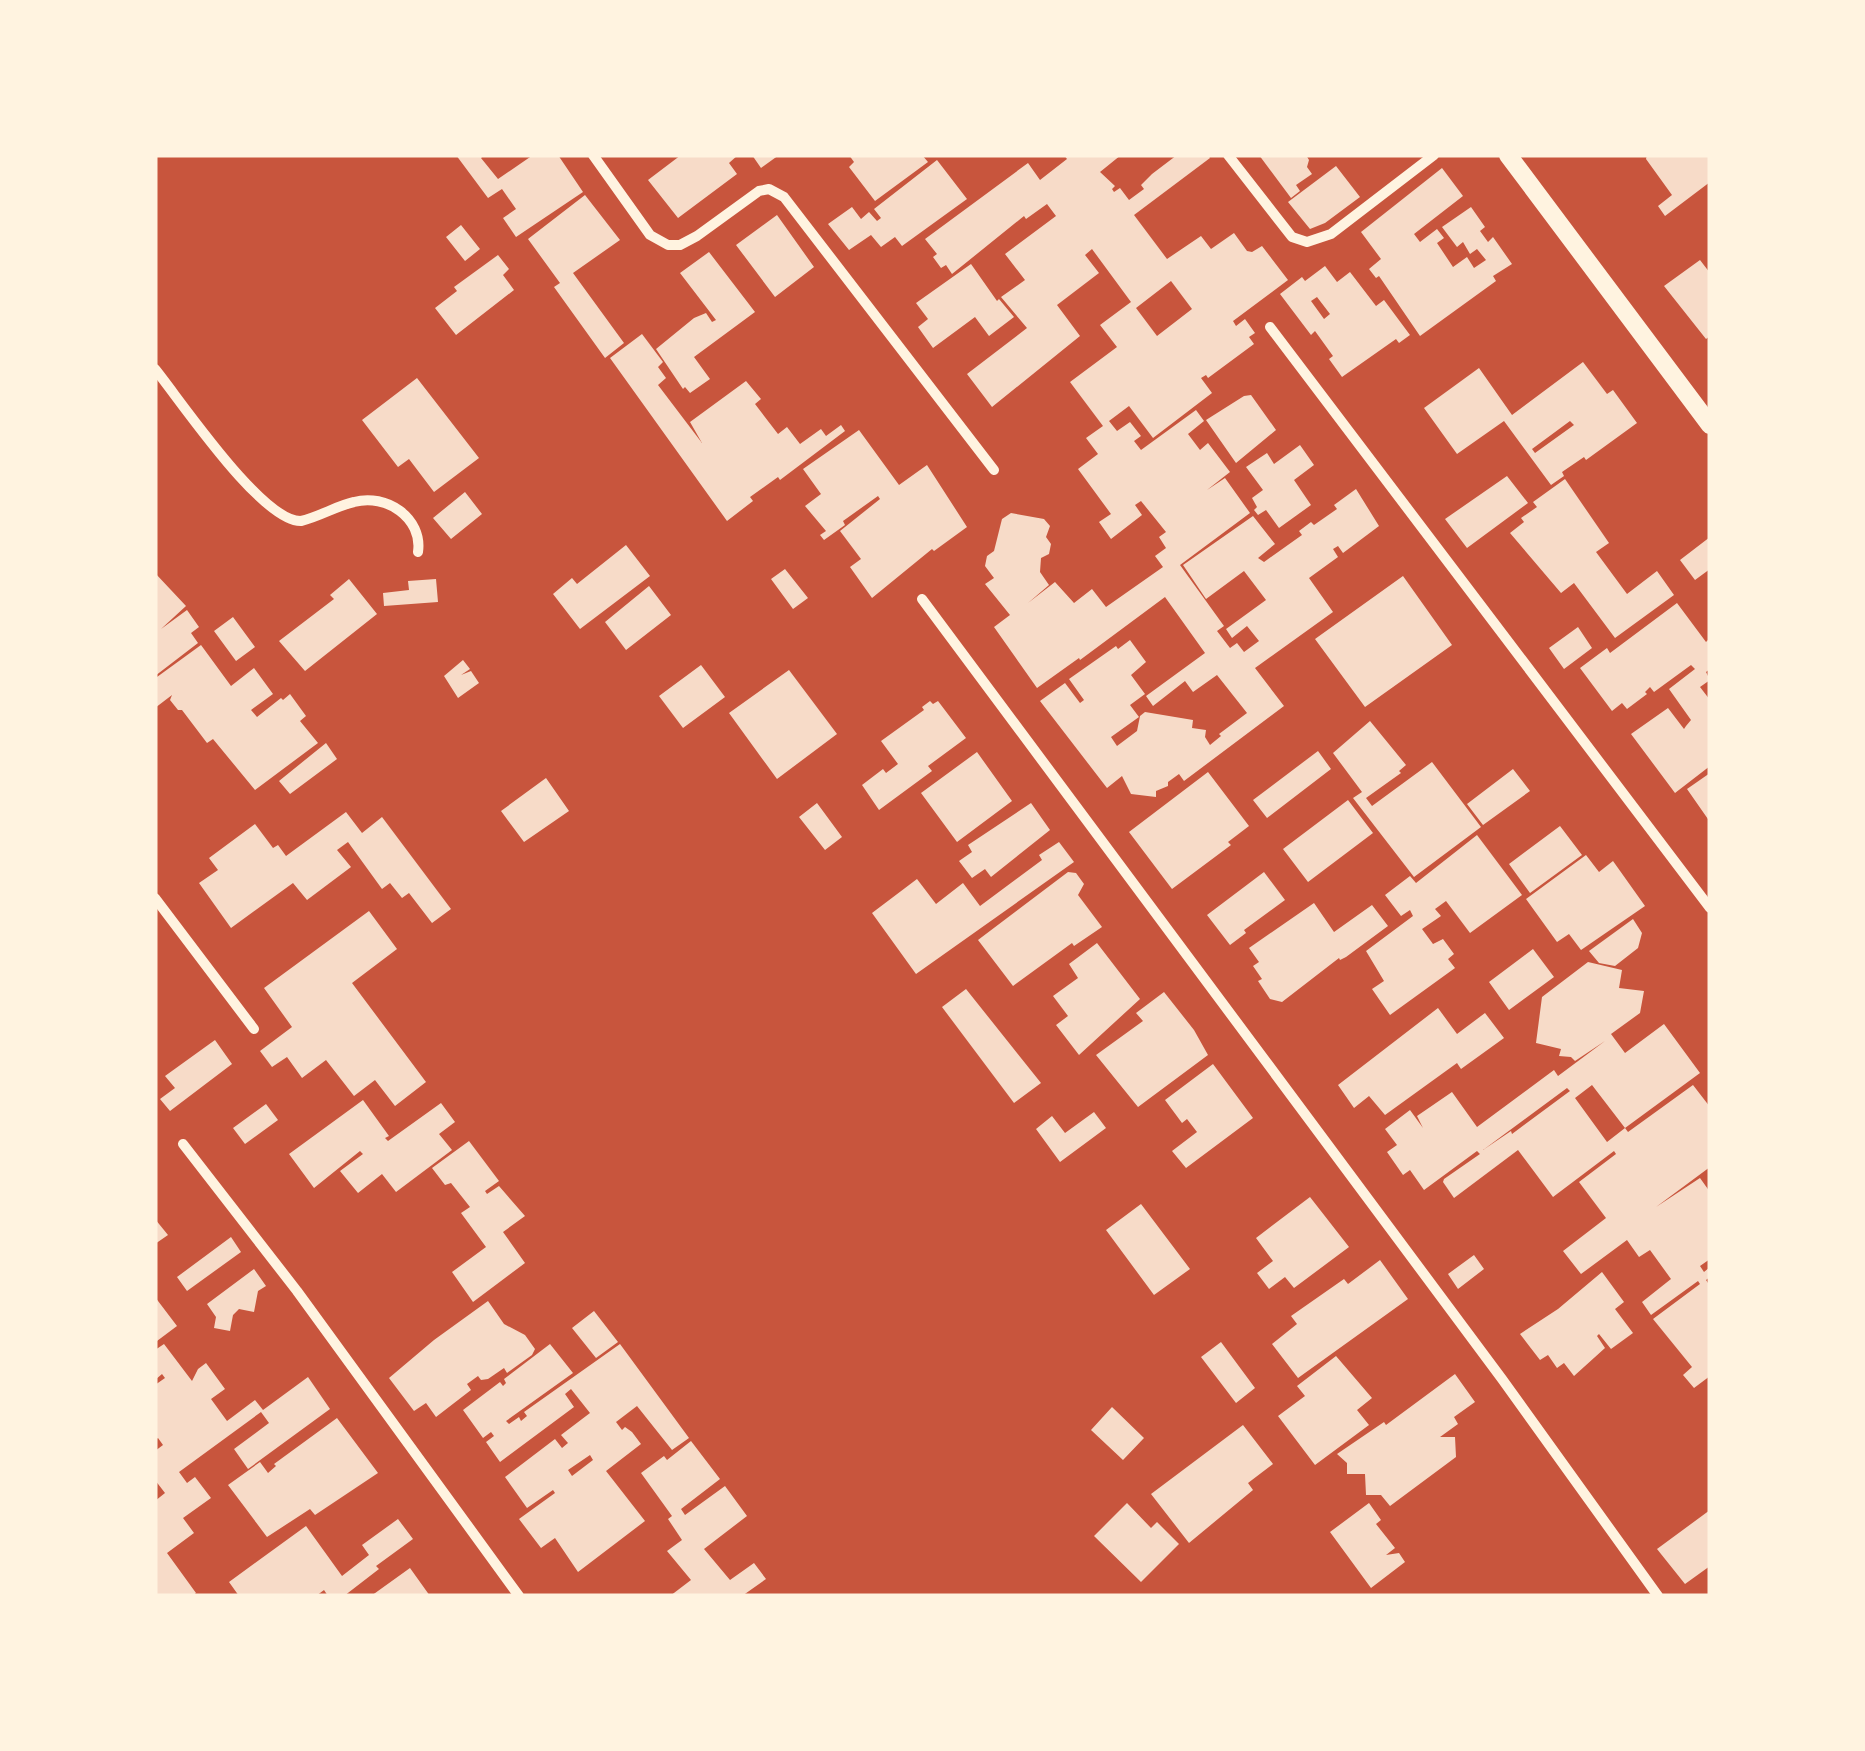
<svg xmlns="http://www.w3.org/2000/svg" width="1865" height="1751" viewBox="0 0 1865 1751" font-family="'Archivo Narrow',sans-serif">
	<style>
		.building { fill: #f7dbc8; fill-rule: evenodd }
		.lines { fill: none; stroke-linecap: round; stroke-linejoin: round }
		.minor { stroke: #fff3e0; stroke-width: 10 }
		.tertiary { stroke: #fff3e0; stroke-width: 18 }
	</style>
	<rect width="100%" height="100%" fill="#c8553d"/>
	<path class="building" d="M456,155H484L481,158L498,179L533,155H558L583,192L516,237L503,218L516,209L502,189L488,198Z
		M681,155H738L729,163L737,174L678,218L648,180Z
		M752,155H779L761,168Z
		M849,155H922L928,162L875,201L849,167L854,162Z
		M1064,155H1121L1100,172L1115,186L1112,189L1114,192L1120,188L1129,200L1144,189L1141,185L1152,174L1177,155H1208L1210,158L1134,215L1167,259L1201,236L1211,249L1234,233L1247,251L1252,252L1262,246L1288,280L1233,321L1236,326L1245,319L1255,333L1249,337L1254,344L1208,378L1206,375L1201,378L1212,393L1153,438L1129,406L1109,421L1117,431L1130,422L1141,436L1134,441L1141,450L1196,410L1204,421L1188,434L1200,450L1208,443L1230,472L1207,490L1225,478L1250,513L1180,565L1224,626L1217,631L1230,648L1237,643L1244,652L1259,641L1247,626L1232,638L1226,629L1266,600L1244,571L1206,599L1183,565L1253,516L1275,544L1258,558L1264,562L1302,535L1299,531L1311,522L1314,525L1337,509L1334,505L1356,489L1379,526L1343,553L1338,546L1333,549L1338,557L1309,578L1333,612L1255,668L1284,706L1184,781L1179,774L1168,782V786L1156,791V797L1131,794L1122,776L1107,788L1040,701L1065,683L1080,703L1084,700L1069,679L1116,646L1118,649L1130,640L1146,662L1131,675L1145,694L1130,705L1139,717L1111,737L1117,746L1137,731L1140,716L1145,712L1193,720L1192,728L1206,730L1205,737L1210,745L1221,736L1219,734L1247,713L1217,675L1193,692L1185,681L1153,706L1146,696L1205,653L1165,597L1080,660L1079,658L1037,688L994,627L1010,615L985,584L994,578L985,566L987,556L994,551L1002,519L1011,513L1044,519L1050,526L1046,537L1051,544L1049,554L1041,558L1040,572L1049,585L1028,603L1055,582L1074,603L1092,589L1106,607L1163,567L1155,556L1166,548L1159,537L1166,532L1141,501L1135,505L1142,515L1111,539L1099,522L1111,514L1078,469L1098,454L1086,438L1103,426L1070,382L1117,347L1100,325L1131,302L1092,249L1085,255L1099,273L1057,305L1080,336L992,407L967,374L1027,328L1001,297L1025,280L1005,254L1056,216L1047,204L1026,219L1024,216L952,274L946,265L941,268L933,257L937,254L925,239L1028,163L1040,180L1067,159ZM1171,281L1192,309L1157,336L1136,308Z
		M1259,155H1306L1309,160L1307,167L1312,174L1296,185L1300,191L1291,198Z
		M1647,155H1710V182L1665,216L1658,206L1672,195L1646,159Z
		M937,160L967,199L902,246L895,237L881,247L871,235L849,250L828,224L852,207L861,219L869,212L877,221L881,218L874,209Z
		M1336,166L1360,197L1325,223L1310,229L1288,202Z
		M1442,168L1463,196L1414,234L1420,242L1437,229L1444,238L1437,243L1453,267L1467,257L1474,268L1486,260L1477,249L1470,254L1463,242L1457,247L1442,227L1471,207L1485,227L1480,231L1488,242L1493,237L1512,264L1493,276L1496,281L1420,336L1379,276L1376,278L1369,269L1381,259L1361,232Z
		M585,195L620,240L573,273L624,343L605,358L554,287L560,283L528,239Z
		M777,215L814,267L775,297L736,245Z
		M461,225L480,249L465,261L446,237Z
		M709,252L755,312L694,357L710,379L690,393L685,387L683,389L656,349L694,318L706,313L712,322L716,320L680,273Z
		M498,255L509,269L503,275L514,290L456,335L435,308L457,291L454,287Z
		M1700,260L1710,273V336L1706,339L1664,286Z
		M971,264L997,301L999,299L1014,317L989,336L975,317L933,348L918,327L928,319L916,303Z
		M1325,266L1337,282L1350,272L1376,306L1384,300L1410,335L1399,343L1396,339L1342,377L1329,359L1333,356L1315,331L1311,335L1280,294L1302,277L1305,281ZM1317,297L1330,314L1324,319L1311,301Z
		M642,334L663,362L658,367L666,378L658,385L702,443L690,422L746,381L761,399L755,404L778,434L787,427L800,444L821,429L826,436L841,425L845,431L780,480L778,477L750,497L753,501L727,521L610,358Z
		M1583,362L1607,394L1613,390L1637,423L1586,460L1584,457L1562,472L1564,476L1551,485L1504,421L1457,454L1424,408L1479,368L1512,415ZM1570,421L1574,425L1535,453L1532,449Z
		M417,378L479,458L434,492L409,459L398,467L362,420Z
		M1251,395L1276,430L1236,463L1206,420L1244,396Z
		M859,430L899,485L927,465L967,527L934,551L932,549L872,598L850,567L861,559L840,531L880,499L878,496L843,521L845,525L824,540L820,535L826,531L805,506L821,494L803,469Z
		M1300,445L1314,465L1294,480L1311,505L1279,528L1266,510L1258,515L1254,510L1257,507L1252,498L1263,490L1246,467L1267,453L1274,464Z
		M1507,476L1528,503L1467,548L1445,519Z
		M1565,479L1609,543L1596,552L1627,594L1657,571L1674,595L1615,638L1574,583L1561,593L1510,533L1524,522L1521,518L1537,507L1533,502Z
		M465,492L482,514L451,539L433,518Z
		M1710,537V569L1695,580L1680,560Z
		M626,545L650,576L580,629L553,594L572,578L577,584Z
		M785,569L808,598L793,609L771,579Z
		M155,573L186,606L161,629L187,610L199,627L191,633L198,643L155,676Z
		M1403,576L1452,645L1365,707L1315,639Z
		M349,579L377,614L305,671L279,641L334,599L330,595Z
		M436,579L438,602L384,606L383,593L409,590L408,581Z
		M649,586L671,615L626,650L605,622Z
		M1677,603L1706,642L1710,638V669L1706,672L1710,680L1700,687L1710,700V766L1675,793L1631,734L1668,708L1684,729L1686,726L1691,720L1669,689L1695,669L1691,665L1654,692L1650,687L1645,692L1647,694L1627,709L1622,703L1612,711L1580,668L1607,648L1610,653Z
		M233,617L255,647L236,661L214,631Z
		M1578,627L1592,648L1564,669L1549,648Z
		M201,645L231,686L254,668L273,694L251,710L257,717L281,698L283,700L290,694L306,716L300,721L318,743L255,790L213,739L207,743L182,710H178L170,700L172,695L155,708L157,677Z
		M463,660L470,669L461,675L471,671L479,683L458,698L444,676Z
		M701,665L725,697L683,728L659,696Z
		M789,670L837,734L777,779L729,713Z
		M930,701L933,704L938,701L966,738L928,766L932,771L879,810L862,785L883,769L886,773L898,764L881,741L924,710L922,707Z
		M1370,721L1406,765L1399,771L1401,773L1366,798L1372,806L1432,762L1481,827L1414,877L1353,798L1362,792L1333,753Z
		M326,743L337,759L290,794L279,781Z
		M1318,751L1331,769L1267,818L1253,800Z
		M977,752L1012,801L957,842L921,793Z
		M1513,769L1530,791L1483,825L1467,804Z
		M1208,772L1249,826L1228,842L1231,845L1172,889L1129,832Z
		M1710,773V822L1687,789Z
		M546,778L569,811L524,842L501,811Z
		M1348,800L1373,833L1308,882L1283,849Z
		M817,803L842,837L825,850L799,817Z
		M1031,803L1050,830L991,877L985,869L972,878L959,861L972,852L968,845Z
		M346,812L362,833L382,817L451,909L432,923L409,893L402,898L390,883L382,889L348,842L337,850L351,867L307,900L293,883L231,928L199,883L218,870L209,858L255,824L273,848L278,845L286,856Z
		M1560,826L1582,855L1530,893L1509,864Z
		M1477,835L1522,895L1470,933L1446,901L1435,909L1441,916L1422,929L1433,944L1443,939L1454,954L1448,959L1455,968L1390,1015L1372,989L1384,981L1366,951L1413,916L1410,910L1401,916L1385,895L1410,876L1416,883Z
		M1059,842L1074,862L916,974L872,913L917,879L936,904L963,883L980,906L1042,860L1039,855Z
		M1586,855L1599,872L1613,861L1645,906L1581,950L1569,934L1557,942L1526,899Z
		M1068,872L1076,873L1084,884L1078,895L1102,927L1074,946L1072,943L1013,986L978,940Z
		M1264,872L1285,900L1244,930L1246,933L1230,945L1207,915Z
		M1314,903L1334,932L1372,905L1388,926L1346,957L1340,960L1339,958L1282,1002L1270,999L1258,981L1262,979L1253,966L1259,962L1249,948Z
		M369,911L397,949L352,983L426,1082L395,1106L375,1080L354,1096L326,1060L302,1078L287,1057L272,1067L260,1051L292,1027L264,988Z
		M1633,919L1642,933L1638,948L1615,966L1599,963L1589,951Z
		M1097,943L1140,999L1079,1055L1056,1025L1068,1016L1053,996L1078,978L1069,964Z
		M1533,949L1554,977L1509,1010L1489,982Z
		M1588,962L1622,970L1619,988L1644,991L1640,1013L1611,1034L1625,1053L1664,1024L1700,1073L1625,1128L1628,1132L1693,1085L1710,1107V1167L1656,1207L1700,1178L1710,1192V1259L1700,1266L1704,1272L1710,1267V1277L1706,1280L1710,1286V1376L1694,1388L1683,1375L1692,1367L1653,1319L1700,1284L1698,1281L1651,1315L1642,1302L1671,1279L1650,1250L1639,1257L1627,1240L1581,1274L1563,1251L1606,1218L1579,1182L1616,1154L1614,1151L1553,1197L1518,1150L1454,1198L1443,1182L1444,1179L1480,1154L1477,1151L1424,1190L1410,1170L1403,1175L1387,1152L1397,1145L1385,1129L1410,1110L1423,1128L1417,1116L1452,1092L1477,1127L1554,1070L1558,1076L1605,1041L1575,1061L1571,1057L1559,1056L1561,1049L1536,1043L1542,997ZM1592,1085L1625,1128L1607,1142L1575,1098ZM1567,1088L1570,1091L1512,1134L1511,1131L1483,1150Z
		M966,989L1041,1083L1014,1103L942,1007Z
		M1164,992L1194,1030L1208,1055L1138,1107L1096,1055L1143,1021L1136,1013Z
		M1438,1008L1457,1034L1485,1013L1504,1038L1461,1069L1457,1063L1385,1115L1369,1096L1354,1108L1338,1085Z
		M215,1040L232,1064L170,1111L160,1099L175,1088L165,1076Z
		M1213,1064L1253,1118L1186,1168L1172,1151L1197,1132L1187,1119L1182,1123L1165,1100Z
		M363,1100L389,1136L385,1138L388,1141L441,1103L455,1122L439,1134L452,1150L396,1192L382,1174L358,1193L340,1171L363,1154L360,1151L314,1188L289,1154Z
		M266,1104L278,1120L245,1144L233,1128Z
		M1094,1112L1106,1128L1060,1162L1036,1129L1052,1116L1065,1133Z
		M469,1141L499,1181L485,1191L487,1194L499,1186L525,1216L503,1232L525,1263L473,1302L452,1272L486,1247L461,1213L470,1207L451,1183L445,1185L432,1168Z
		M1310,1197L1349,1247L1294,1288L1285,1277L1269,1289L1257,1273L1273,1261L1256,1238Z
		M1141,1204L1190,1269L1154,1295L1106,1230Z
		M155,1219L168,1235L155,1244Z
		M231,1237L241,1252L187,1291L177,1277Z
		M1474,1255L1484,1269L1458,1289L1448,1274Z
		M1380,1260L1408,1299L1298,1378L1272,1344L1297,1324L1291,1316L1344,1279L1348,1284Z
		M254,1269L266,1286L258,1291L254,1312L239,1309L233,1315L230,1331L214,1328L216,1317L207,1304Z
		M1602,1272L1624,1302L1615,1309L1633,1333L1611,1349L1599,1334L1597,1336L1605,1348L1574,1376L1564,1363L1557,1368L1548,1355L1540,1360L1520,1334L1558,1309Z
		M155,1297L177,1326L157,1341L155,1339Z
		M488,1301L504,1324L525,1335L535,1349L532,1355L507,1373L504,1368L488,1379L481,1380L478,1376L467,1384L471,1390L436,1417L426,1403L414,1411L389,1378L434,1340Z
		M594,1311L618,1342L596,1358L572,1328Z
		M1221,1342L1255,1388L1236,1403L1201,1357Z
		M164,1344L192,1381L198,1369L206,1363L225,1389L211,1399L227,1421L255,1400L263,1410L308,1377L330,1409L248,1469L234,1449L269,1423L261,1412L179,1472L187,1483L195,1477L211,1498L183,1518L194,1533L167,1553L196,1593L192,1596H155V1501L165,1493L155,1480V1451L163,1445L158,1438L155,1440V1385L165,1378L162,1374L155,1380V1350Z
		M550,1344L573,1373L506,1421L509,1424L519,1417L521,1421L527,1416L524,1412L620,1344L689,1438L672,1450L637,1406L616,1422L622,1430L625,1427L632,1432L641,1444L606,1471L645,1521L578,1572L555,1538L541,1548L519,1519L555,1493L553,1490L527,1508L505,1477L555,1439L562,1448L568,1443L561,1435L590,1413L571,1389L565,1394L574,1407L500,1462L486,1442L494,1436L491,1432L483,1438L463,1410L500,1382L503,1386L506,1383L504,1379ZM590,1455L593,1460L572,1476L568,1470Z
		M1336,1356L1372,1398L1357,1410L1369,1425L1315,1465L1278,1416L1305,1396L1297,1386Z
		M1455,1374L1475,1402L1454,1417L1458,1424L1440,1437H1455L1456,1457L1390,1506L1381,1495H1366L1365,1474H1347V1463L1337,1454L1384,1422L1386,1425Z
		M1112,1407L1144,1438L1123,1460L1091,1430Z
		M337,1418L378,1473L315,1515L310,1509L267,1537L228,1485L260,1462L268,1473L276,1466L274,1464Z
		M1243,1425L1273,1464L1248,1483L1253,1490L1189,1543L1151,1494Z
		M691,1441L720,1479L681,1509L685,1515L725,1486L747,1516L704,1549L730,1580L754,1563L766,1579L742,1596H670L691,1580L667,1551L682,1540L668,1519L672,1516L641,1473L664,1456L667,1460Z
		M1127,1503L1151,1528L1157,1522L1179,1544L1141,1582L1094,1536Z
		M1369,1503L1381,1520L1376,1524L1395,1548L1386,1555L1399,1553L1405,1562L1371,1588L1330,1532Z
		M1710,1510V1566L1685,1584L1657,1549Z
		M398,1519L413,1539L376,1566L379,1569L344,1596H328L324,1590L316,1596H239L229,1582L306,1526L342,1576L369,1555L362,1545Z
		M410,1568L430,1596H371Z"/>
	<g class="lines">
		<path class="minor" d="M593,155L650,235L668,245H680L697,236L759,191L769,189L784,197L994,470
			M1228,155L1292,237L1307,242L1331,234L1434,155
			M1270,327L1710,908
			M155,369C181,401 262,522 301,521C319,517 336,506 354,502C386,493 423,518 418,552
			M922,599L1502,1379L1658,1596
			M155,898L254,1029
			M183,1144L297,1291L519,1596"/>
		<path class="tertiary" d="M1508,155L1710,425"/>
	</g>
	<rect width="1865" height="1751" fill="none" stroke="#fff3e0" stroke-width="315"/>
</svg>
